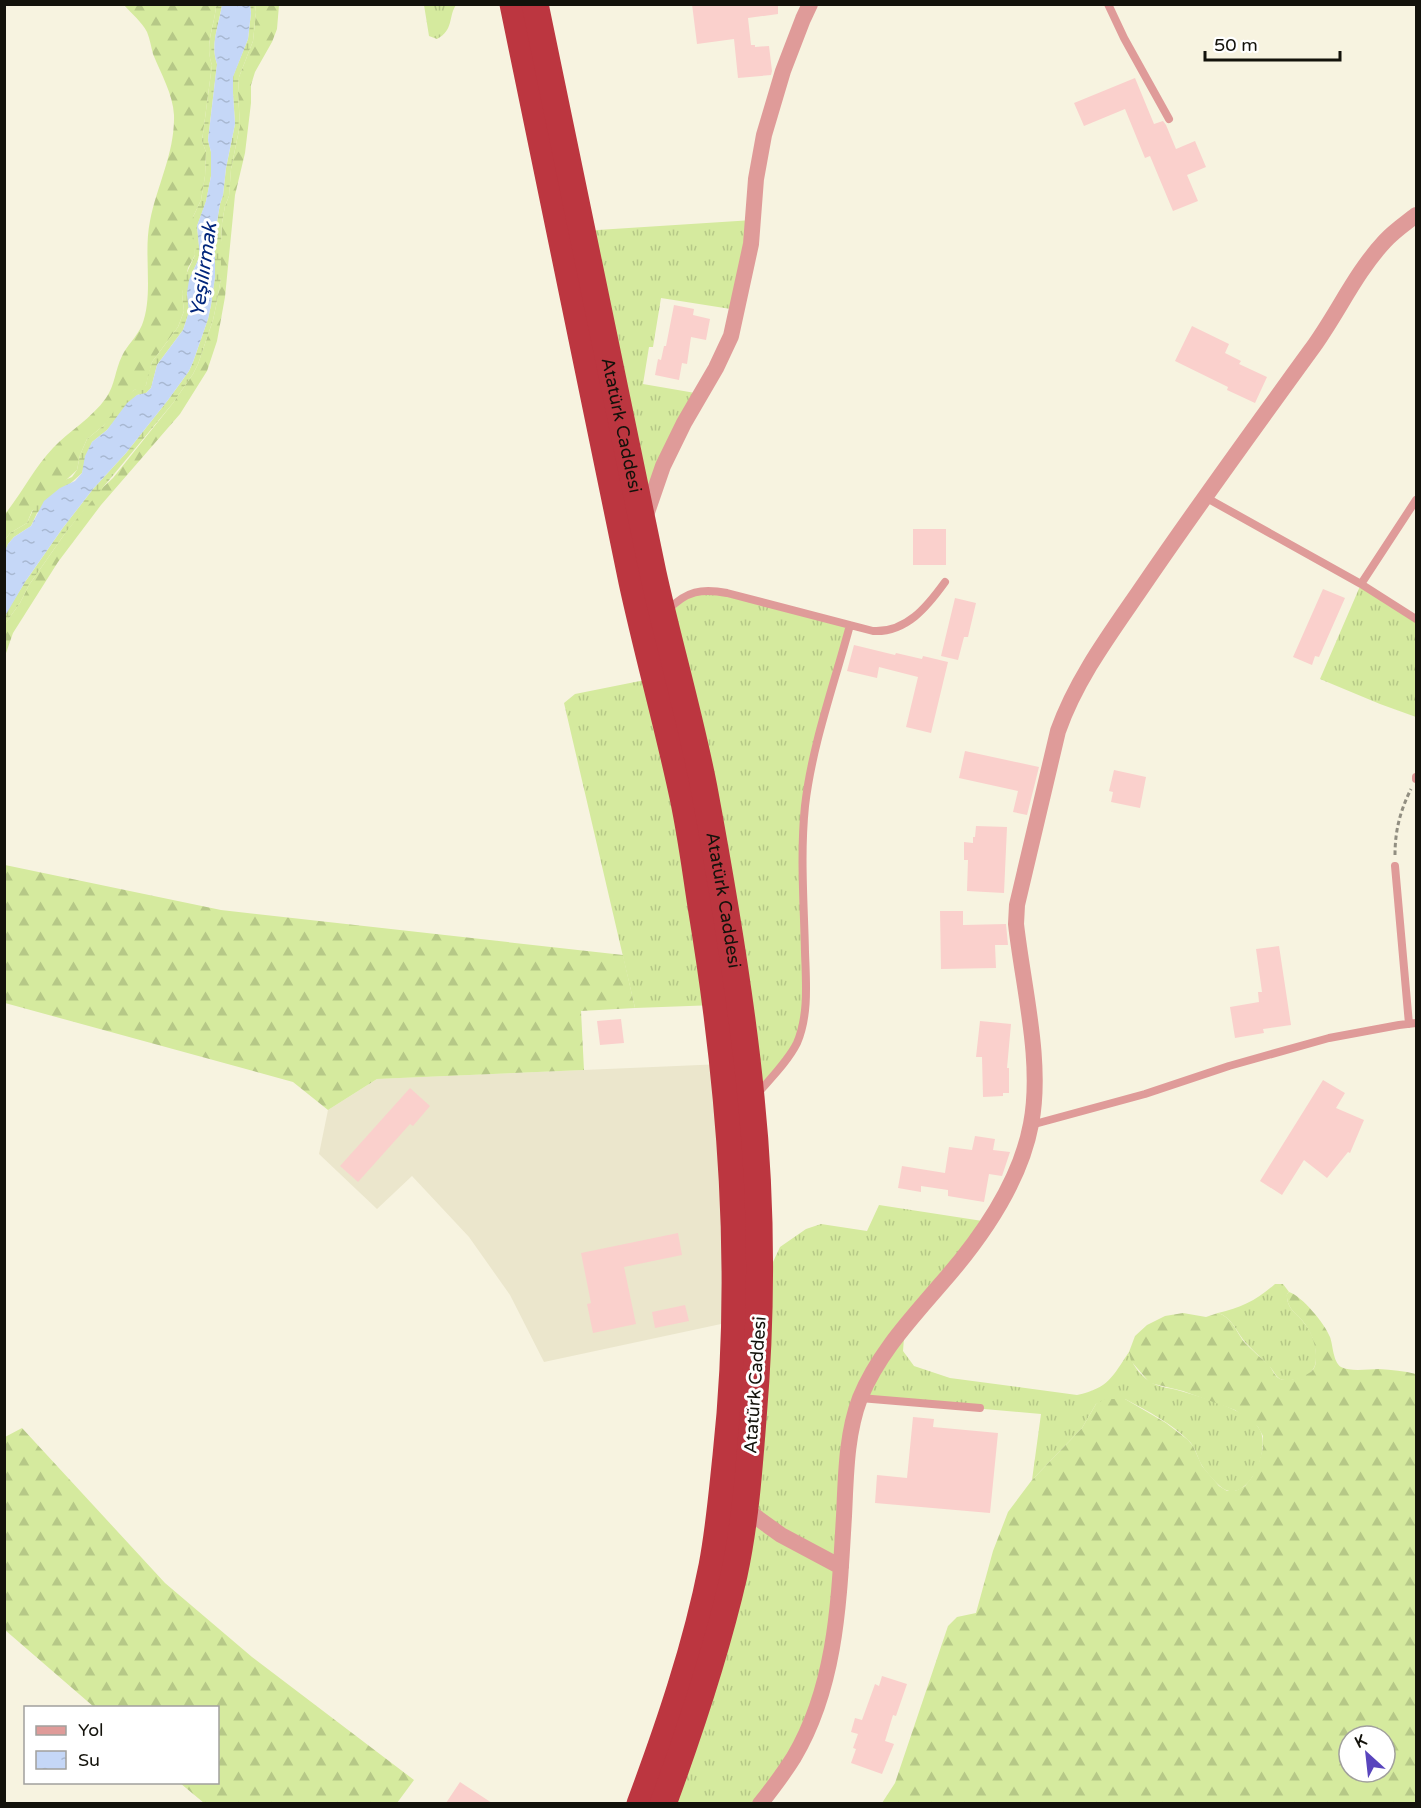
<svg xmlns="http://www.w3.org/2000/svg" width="1421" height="1808" viewBox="0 0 1421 1808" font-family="'Varela Round',sans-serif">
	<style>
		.built { fill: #ebe6cc }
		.grass { fill: url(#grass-tufts) }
		.forest { fill: url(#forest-firs); fill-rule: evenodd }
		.wetland { fill: url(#wetland-marsh) }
		.water { fill: url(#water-ripples) }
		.building { fill: #fad0cc }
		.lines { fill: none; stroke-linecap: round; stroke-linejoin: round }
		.path { stroke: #918e81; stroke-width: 3; stroke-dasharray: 4.5 3; stroke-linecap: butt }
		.service { stroke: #df9b99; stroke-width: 8 }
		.minor { stroke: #df9b99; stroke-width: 16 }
		.trunk { stroke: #bc3640; stroke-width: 27 }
		.labels { text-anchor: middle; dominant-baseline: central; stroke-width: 6; stroke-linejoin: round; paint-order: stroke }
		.street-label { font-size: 18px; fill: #13120b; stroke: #fff }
		.water-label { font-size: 20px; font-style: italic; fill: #02267c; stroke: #fff }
	</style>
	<defs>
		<pattern id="grass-tufts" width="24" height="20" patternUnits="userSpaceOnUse" patternTransform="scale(1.5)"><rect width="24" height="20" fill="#d5ea9e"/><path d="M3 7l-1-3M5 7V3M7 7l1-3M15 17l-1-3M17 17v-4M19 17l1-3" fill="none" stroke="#b6c887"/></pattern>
		<pattern id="forest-firs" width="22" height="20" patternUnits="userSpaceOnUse" patternTransform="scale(1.5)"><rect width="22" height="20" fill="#d5ea9e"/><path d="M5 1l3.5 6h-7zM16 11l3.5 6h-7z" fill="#b6c887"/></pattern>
		<pattern id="wetland-marsh" width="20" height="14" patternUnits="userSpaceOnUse" patternTransform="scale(1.5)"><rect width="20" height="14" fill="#d5ea9e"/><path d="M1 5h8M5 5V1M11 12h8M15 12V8" fill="none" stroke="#b6c887"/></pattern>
		<pattern id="water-ripples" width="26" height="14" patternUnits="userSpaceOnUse" patternTransform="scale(1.5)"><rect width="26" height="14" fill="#c5d7f7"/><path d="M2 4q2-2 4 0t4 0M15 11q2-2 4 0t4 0" fill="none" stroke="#a8b8d2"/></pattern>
	</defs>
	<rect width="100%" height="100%" fill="#f7f3e0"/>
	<path class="built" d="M723,1064L735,1321L544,1362L510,1295L469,1237L412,1176L377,1209L319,1154L328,1110L377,1079Z"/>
	<path class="grass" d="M424,5H456C448,17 454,30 437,39L429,36Z
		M753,220L737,310L661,298L653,347H649L643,384L701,394L643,524L582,231Z
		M1361,584L1416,619V717L1380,704L1320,679Z
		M699,590L850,625L815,750L805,807L806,989L797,1043L752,1100L663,614Z
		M655,678L716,1005L635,1008L564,703L575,694Z
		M879,1205L989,1222L905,1325L903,1351L914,1366L950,1378L1077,1395C1109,1388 1112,1377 1129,1352C1131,1363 1139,1374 1149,1381C1158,1388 1173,1388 1184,1392C1205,1398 1243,1409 1258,1427C1274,1446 1247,1508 1221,1487C1214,1481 1204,1470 1200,1462C1197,1455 1195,1448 1190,1442C1172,1423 1147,1411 1125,1399L1096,1404L1082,1428L1032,1480L1041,1414L860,1398L818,1702L760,1803L663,1804L760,1290L780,1247L806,1229L821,1224L867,1231Z
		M1275,1284H1283L1289,1292L1287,1294C1286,1309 1298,1314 1305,1324C1312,1333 1316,1344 1316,1355C1316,1362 1316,1366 1311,1372C1306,1377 1294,1381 1285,1380C1276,1380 1275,1371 1269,1366C1262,1358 1253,1351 1246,1343C1237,1333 1232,1317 1218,1313C1241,1308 1257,1300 1275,1284Z"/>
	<path class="forest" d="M124,5H216C215,26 204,43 212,65L202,141L206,152L205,176L201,200L193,217L195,255L188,268L182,294L184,311L178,327L152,362L146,385L143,388L134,390L103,426L87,439L80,455L77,470L32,511L27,523L10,533L5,540V514C22,493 34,468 53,448C69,431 92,418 106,398C115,385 115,370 122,356C127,345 137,337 142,325C154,294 143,255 150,221C157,185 175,153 174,115C173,94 161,74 153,54C151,47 150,39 147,32C142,22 131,13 124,5Z
		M255,5H279L277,29L272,42L255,72L251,85V103L245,153L235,195L225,297L217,341L207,371L180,414L101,505L58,562L13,633L5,656V624L20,603L29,585L66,532L97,493L113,478L173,403L193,374L198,364L213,320L216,306L221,278V242L222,223L225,206L229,196L231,169L240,125L238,93L239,77L253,41L256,12Z
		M5,865L221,910L623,955L635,1008L581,1011L584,1070L377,1079L328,1110L293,1082L5,1003Z
		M1289,1292C1302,1296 1325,1324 1330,1337C1333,1345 1333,1362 1341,1367C1351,1372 1368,1369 1379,1369C1392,1370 1404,1371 1416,1374V1803H882L895,1783L948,1626L957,1617L976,1613L993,1551L1008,1512L1032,1480L1082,1428L1096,1404L1105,1399H1125L1166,1423L1188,1440L1193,1446L1202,1466L1219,1486L1227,1491H1235L1245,1486L1252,1477L1259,1462L1263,1448V1436L1258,1427L1235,1410L1183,1391L1150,1383L1131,1361L1129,1352L1135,1336L1147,1325L1165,1316L1183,1313L1206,1317L1218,1313C1233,1318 1236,1332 1245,1343C1253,1351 1261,1358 1269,1365C1272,1369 1274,1374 1277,1377C1284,1383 1296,1379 1303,1376C1312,1373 1316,1368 1316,1359C1316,1347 1313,1335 1305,1324C1298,1314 1286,1309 1287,1294ZM1349,1736H1385V1772H1349Z
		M22,1428L165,1583L252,1657L414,1780L397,1803H204L180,1783L218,1782V1708L94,1707L5,1630V1437Z"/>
	<path class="wetland" d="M216,5H222C219,24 210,45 217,64L208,140L211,152V176L206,202L197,226L200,256L193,271L187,293L189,312L183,330L157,365L151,388L146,393L137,395L107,430L92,442L82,473L37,513L31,526L14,537L8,544L5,553V540L10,533L27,523L39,497L58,483L72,477L77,470L80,455L87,439L103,426L123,399L134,390L146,385L148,375L152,362L178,327L184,311L182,294L184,279L195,255L191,226L193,217L201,200L205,176L206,152L202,141L212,65C204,44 215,26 216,5Z
		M250,5H255L256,12L253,41L239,77L238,93L240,125L231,169L229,196L225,206L222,223L221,242V278L216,306L213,320L198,364L193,374L173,403L66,532L29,585L20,603L5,624L4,616L25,582L62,529L93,489L126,453L168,400L189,371L193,362L208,319L211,305L215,277V242L217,222L220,204L223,195L226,168L235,124L233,93V76L248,39L251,13Z"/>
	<path class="water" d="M222,5H250L251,13L248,39L233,77V93L235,124L226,168L223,195L220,204L217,222L215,242V277L211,305L208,319L193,362L189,371L168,400L126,453L93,489L62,529L25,582L5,616L4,553L8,544L14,537L31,526L44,501L60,488L75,481L82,473L85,456L92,442L107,430L127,403L137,395L146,393L151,388L157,365L183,330L189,312L187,293L189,280L200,256L197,226L206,201L211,176V152L208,140L217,64C210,44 219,25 222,5Z"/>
	<path class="building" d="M692,4H778V14L748,18L751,45H755V47L769,46L772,71L771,75L738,78L734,39L697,44Z
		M1135,78L1154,124L1163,121L1166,125L1176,149L1195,141L1206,167L1187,175L1198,201L1173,211L1150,156L1145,158L1125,109L1084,126L1074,103Z
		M674,305L694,309L693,315L710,319L706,340L691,337L687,364L682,363L679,380L655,375L658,359L661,360L664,346H666Z
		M1192,326L1229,344L1225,353L1241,361L1239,364L1267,377L1255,403L1227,390L1228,387L1175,361Z
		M913,529H946V565H913Z
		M1323,589L1345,598L1319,657L1315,656L1312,665L1293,657Z
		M955,598L976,603L968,637H964L958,660L941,656Z
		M854,645L895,655L896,653L922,659L923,656L948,662L931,733L906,727L918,677L879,667L877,678L847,671Z
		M965,751L1039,767L1027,815L1013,812L1018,791L959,778Z
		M1114,770L1146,777L1140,808L1111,802L1113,792L1109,791Z
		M976,826L1007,827L1004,893L967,891L968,860H964V842L973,843V837H975Z
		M940,911H963V925L1006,924L1008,945H995L996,968L941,969Z
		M1279,946L1291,1025L1263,1029L1264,1033L1235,1038L1230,1007L1259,1002L1258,992H1262L1256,949Z
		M621,1019L624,1043L600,1045L597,1021Z
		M980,1021L1011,1024L1007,1068H1009V1093H1003V1096L983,1097L982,1057H976Z
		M1323,1080L1345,1093L1336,1108L1364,1120L1350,1153L1348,1152L1327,1178L1304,1160L1282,1195L1260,1181Z
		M410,1088L430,1106L413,1126L410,1124L358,1182L340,1166Z
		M975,1136L995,1139L993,1150L1010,1152L1002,1176L989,1174L984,1202L948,1196V1190L921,1186V1192L898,1188L902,1166L945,1173L949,1147L972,1150Z
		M678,1233L682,1255L624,1267L636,1324L593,1333L587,1304L591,1303L581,1253Z
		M685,1305L689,1321L655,1328L652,1312Z
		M913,1417L934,1419L933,1427L998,1433L990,1513L875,1503L877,1475L907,1478Z
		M882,1676L907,1684L896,1716L893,1715L885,1741L894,1744L882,1774L851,1763L856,1749L853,1748L858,1734L851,1732L855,1718L862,1720L875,1684L879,1686Z
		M460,1782L492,1803H446Z"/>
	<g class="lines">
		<path class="path" d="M1395,855C1395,831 1400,811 1411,789"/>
		<path class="service" d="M1108,4L1124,38L1169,119
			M1205,497L1361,584L1416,619
			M1361,584L1416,500
			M668,610C686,591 702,588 727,593L873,631C906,633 927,607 945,582
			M1416,779V777
			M1395,866L1409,1024
			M758,1093C771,1078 788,1061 797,1043C809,1015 806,982 805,952C804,904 800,855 805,806C812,745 834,685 850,625
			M1031,1125L1145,1094L1229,1066L1329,1038L1399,1025L1416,1023
			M860,1398L980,1408"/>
		<path class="minor" d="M644,521L663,466L684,423L716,368L731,336L751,244L756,179L764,135L783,71L803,19L810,4
			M745,1509L781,1535L841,1567
			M760,1804C772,1789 784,1773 794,1757C837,1684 839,1598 844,1516C846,1476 846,1435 860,1398C878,1354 910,1320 940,1285C979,1241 1020,1183 1031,1124C1043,1062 1023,987 1016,924L1017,905L1058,731C1077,677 1113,630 1145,583C1199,504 1255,427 1311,350C1337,315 1355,273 1385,241C1394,231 1406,223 1416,215"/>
		<g class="trunk">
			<path d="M513,4C553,197 591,390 632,582C647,651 666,719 681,788C690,827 695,867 701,906C731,1087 746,1273 726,1456C722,1493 719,1530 712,1566C696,1647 669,1726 640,1804"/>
			<path id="s1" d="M535,4C574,194 612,384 653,573C669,645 690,716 704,788C723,890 741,994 751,1097C762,1204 762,1313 753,1419C749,1471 745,1524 734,1575C716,1653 691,1728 663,1804"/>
		</g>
	</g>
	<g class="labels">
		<g class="street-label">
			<text stroke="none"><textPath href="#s1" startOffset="430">Atatürk Caddesi</textPath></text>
			<text stroke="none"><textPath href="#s1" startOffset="916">Atatürk Caddesi</textPath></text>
			<text transform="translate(755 1385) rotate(-86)">Atatürk Caddesi</text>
		</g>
		<g class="water-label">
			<text transform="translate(204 270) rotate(-82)">Yeşilırmak</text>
		</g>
	</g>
	<rect width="1421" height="1808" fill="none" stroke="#13120b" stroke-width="12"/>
	<rect x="24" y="1706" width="195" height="78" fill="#ffffff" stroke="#a1a09d" stroke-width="1.5"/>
	<rect x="36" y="1726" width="30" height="9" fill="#df9b99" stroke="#a1a09d" stroke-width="1.5"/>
	<text x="78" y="1736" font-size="18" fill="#13120b">Yol</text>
	<rect x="36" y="1751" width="30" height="18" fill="url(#water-ripples)" stroke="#a1a09d" stroke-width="1.5"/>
	<text x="78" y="1766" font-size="18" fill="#13120b">Su</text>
	<g transform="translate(1367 1754) rotate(333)"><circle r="28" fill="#ffffff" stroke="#a1a09d" stroke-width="1.5"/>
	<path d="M0-4.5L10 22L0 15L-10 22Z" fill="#5945bd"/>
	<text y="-9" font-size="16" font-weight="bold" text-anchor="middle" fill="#13120b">K</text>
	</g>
	<path d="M1205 51v9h135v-9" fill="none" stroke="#13120b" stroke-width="3"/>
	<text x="1214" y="51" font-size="18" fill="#13120b" stroke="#ffffff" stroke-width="4.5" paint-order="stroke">50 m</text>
</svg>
